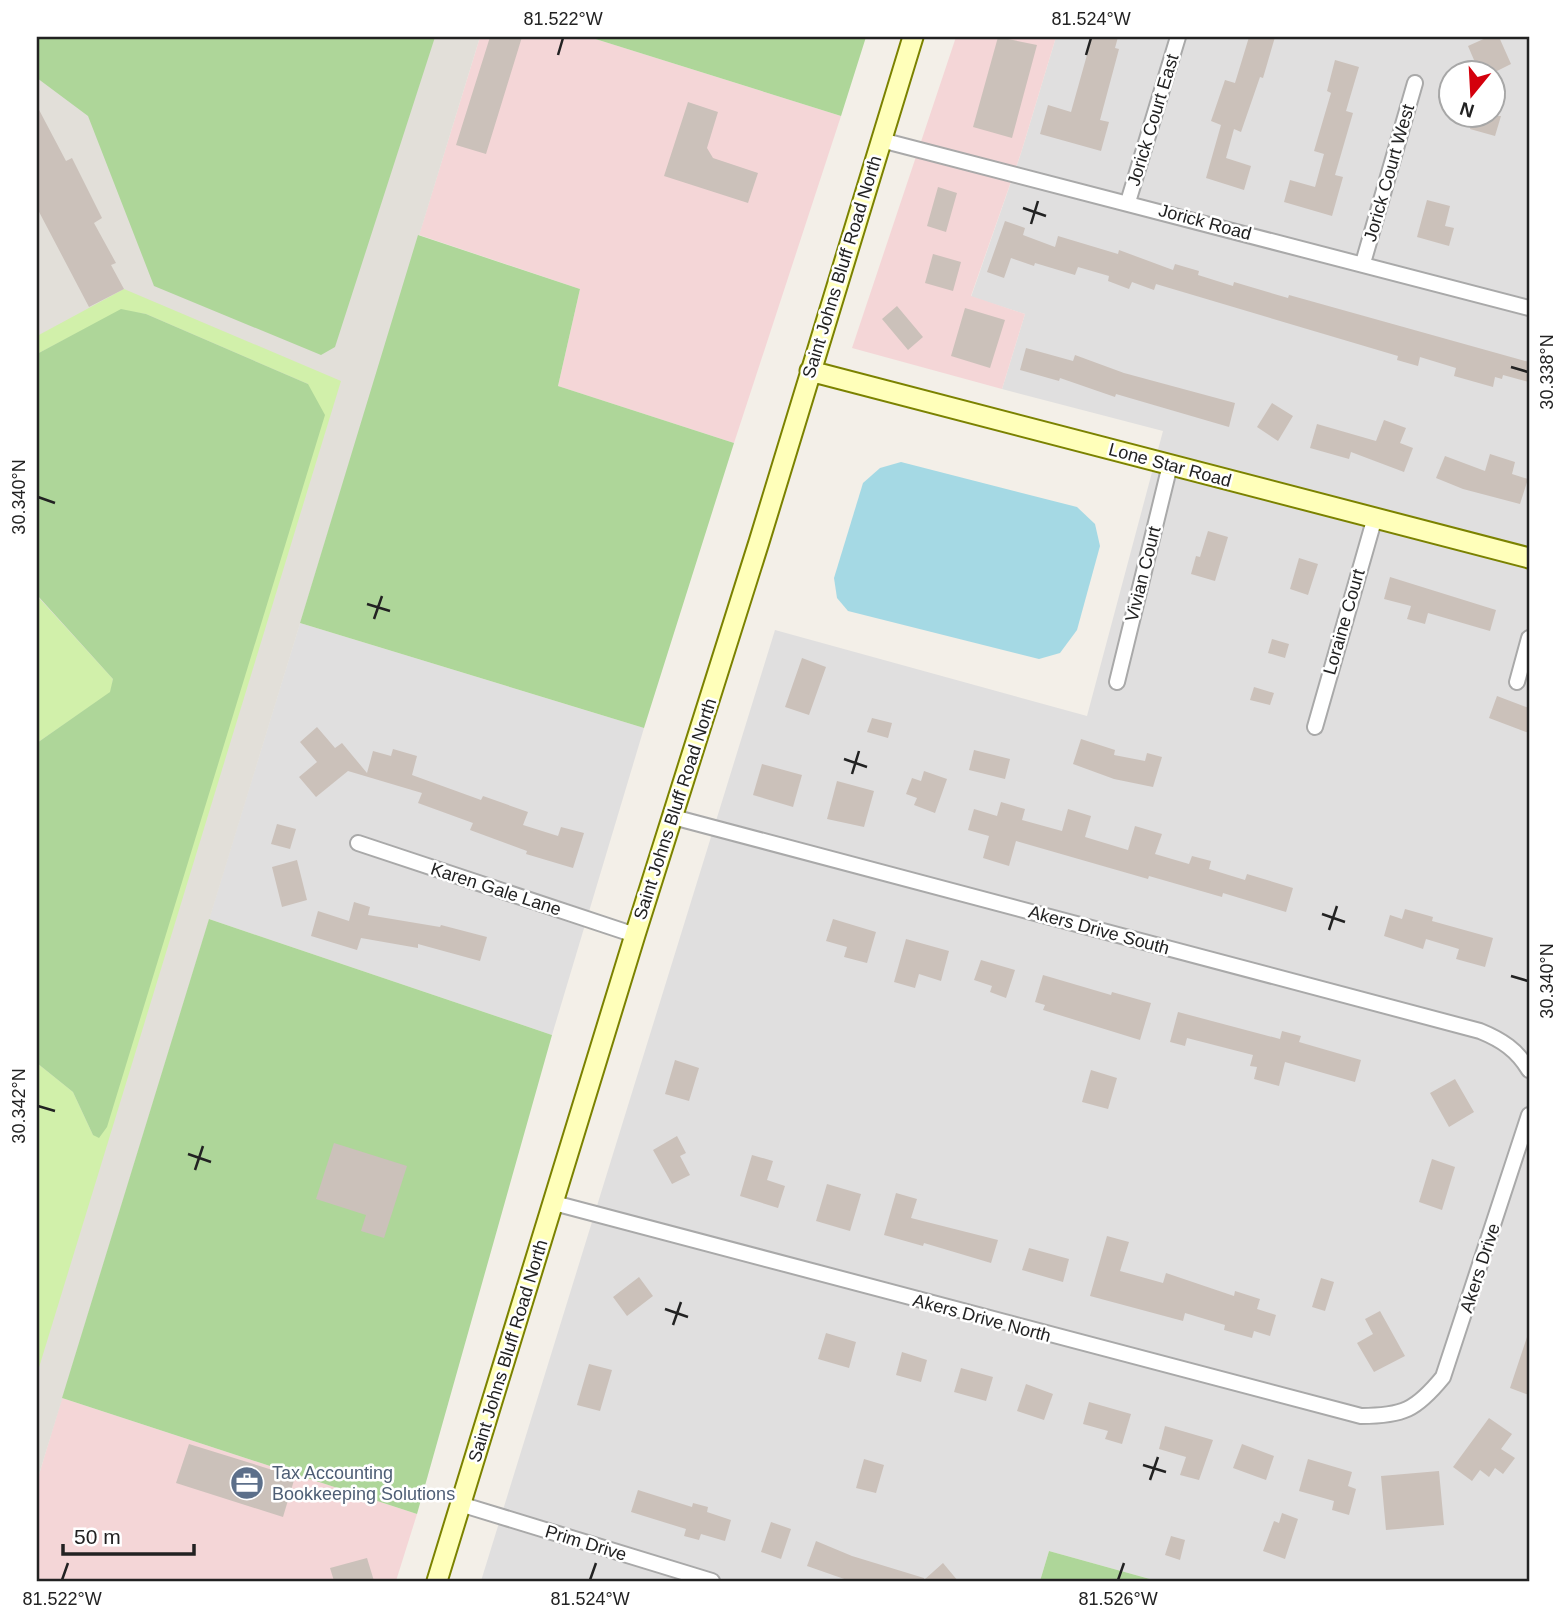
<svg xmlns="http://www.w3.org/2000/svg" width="1566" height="1618" viewBox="0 0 1566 1618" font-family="Helvetica,sans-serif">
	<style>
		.residential { fill: #e0dfdf; fill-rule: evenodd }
		.commercial { fill: #f4d6d7 }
		.airport { fill: #e2dfd9 }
		.grass { fill: #d1f0aa }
		.forest { fill: #aed699 }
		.water { fill: #a5d9e4 }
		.building { fill: #cbc1ba }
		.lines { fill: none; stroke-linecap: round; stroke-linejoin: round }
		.street-casing { stroke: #a9a9a9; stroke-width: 18 }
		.secondary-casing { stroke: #7b8200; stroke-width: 23 }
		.street { stroke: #fff; stroke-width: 14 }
		.secondary { stroke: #ffffba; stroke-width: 19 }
		.ticks { fill: none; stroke: #222; stroke-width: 2.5 }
		.labels { text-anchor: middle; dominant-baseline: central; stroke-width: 5; stroke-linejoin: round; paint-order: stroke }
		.street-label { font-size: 18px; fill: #222; stroke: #fff }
		.service-label { font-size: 18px; fill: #4e5e75; stroke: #fff; text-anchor: start }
		.neatline { fill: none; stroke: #222; stroke-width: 2.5 }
		.ticks-label { font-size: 18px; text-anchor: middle; fill: #222 }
	</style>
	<rect width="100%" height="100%" fill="#f3efe8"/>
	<path class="residential" d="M1056,37H1529V1581H1157L1049,1551L1040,1581H481L775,630L1087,716L1163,431L1002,389L1025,314L971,297L1021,153ZM1450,74H1492V116H1450Z
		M300,623L644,728L552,1035L209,919Z"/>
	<path class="commercial" d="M480,37H589L841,116L734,443L558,386L580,289L419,235Z
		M956,37H1056L1021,153L971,296L1025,314L1002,389L852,348Z
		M62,1398L417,1514L396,1581H37V1481Z"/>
	<path class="airport" d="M37,37H480L37,1481Z"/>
	<path class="grass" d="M124,289L341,381L37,1374V1063L73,1092L93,1135L308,384L146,314L121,310L37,354V336Z
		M37,583L38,597L113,679L111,692L37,743Z"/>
	<path class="forest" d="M37,37H435L335,347L321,355L154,286L88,116L37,78Z
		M589,37H866L841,116Z
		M418,235L580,289L558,386L734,443L644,728L300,623Z
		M121,309L146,314L308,384L325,415L107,1127L99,1138L93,1135L73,1092L37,1063V743L110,692L113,679L38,596L37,354Z
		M209,919L552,1035L417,1514L62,1398Z
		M1049,1551L1157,1581H1040Z"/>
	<path class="water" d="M901,462L1077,507L1095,524L1100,546L1077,630L1060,653L1039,659L848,611L837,598L834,578L863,483L880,468Z"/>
	<path class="building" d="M490,37H522L486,154L456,145Z
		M998,37L1037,45L1012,138L973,127Z
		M1092,37H1118L1115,48L1119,49L1100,120L1109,122L1101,151L1040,134L1048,105L1071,112Z
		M1249,37H1275L1263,78L1260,77L1241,132L1234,129L1226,158L1251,166L1244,190L1206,178L1221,125L1211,121L1225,80L1235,83Z
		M1488,37H1499L1511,64L1491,74H1480L1468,46Z
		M1335,60L1359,67L1346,111L1353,113L1335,175L1343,177L1332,216L1284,202L1290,180L1315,187L1324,154L1314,151L1331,93L1327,91Z
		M688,102L718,112L707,148L713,158L758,173L748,203L664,176Z
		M37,106L66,161L72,158L102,218L94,223L116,263L111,265L124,289L89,307L37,208Z
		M1473,116H1501L1495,136L1470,129Z
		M938,187L957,193L946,232L927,226Z
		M1427,200L1450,206L1445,226L1454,228L1449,246L1417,237Z
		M1005,221L1025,228L1023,235L1055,247L1058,236L1118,254L1119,250L1173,270L1175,264L1199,271L1198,275L1233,286L1234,282L1288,298L1289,295L1529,362V382L1503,375L1502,379L1495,377L1493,387L1454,376L1456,368L1420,357L1418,366L1397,360L1398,356L1156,284L1154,290L1132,282L1129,289L1108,281L1109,276L1078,267L1075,275L1035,263L1034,266L1011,258L1004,278L987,272Z
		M933,254L961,262L953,291L925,283Z
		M897,306L923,337L908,350L882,319Z
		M965,308L1005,320L990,368L951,356Z
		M1026,348L1073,361L1075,355L1124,373L1235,403L1229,427L1116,394L1115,397L1060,378L1059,381L1020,370Z
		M1272,403L1293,416L1278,441L1257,427Z
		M1384,420L1406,428L1400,443L1413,448L1404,472L1351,452L1349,459L1310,448L1317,424L1376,441Z
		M1490,454L1515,462L1512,474L1528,479L1520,504L1463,489L1436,478L1445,456L1485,471Z
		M1208,531L1228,537L1215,581L1191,574L1196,556L1200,557Z
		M1299,558L1318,564L1308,595L1290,589Z
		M1390,577L1496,610L1490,631L1428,613L1425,624L1407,619L1411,606L1384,599Z
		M1272,639L1289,644L1285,658L1268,653Z
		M802,658L826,667L809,715L785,707Z
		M1254,687L1274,693L1270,705L1250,700Z
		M1497,696L1529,708V733L1489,718Z
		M872,718L892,723L888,738L867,732Z
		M317,727L335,748L342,743L367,773L373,751L391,756L393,749L417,756L412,775L481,800L483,796L528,812L523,825L558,836L561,827L584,833L573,868L526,854L527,851L470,830L473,823L418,803L422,793L348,771L316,797L299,777L317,762L300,742Z
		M1081,739L1115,750L1114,755L1145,761L1147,753L1162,757L1153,787L1114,779L1073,764Z
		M974,750L1010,759L1005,779L969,770Z
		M762,764L802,775L793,807L753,795Z
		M924,771L947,779L935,813L914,805L917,798L906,794L912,778L921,781Z
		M837,781L874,791L864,827L827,819Z
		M1001,802L1025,809L1022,820L1062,831L1068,809L1091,816L1085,837L1128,850L1135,826L1162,834L1155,854L1189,864L1192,856L1211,861L1209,869L1245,880L1247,874L1293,888L1286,912L1223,893L1222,897L1149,876L1148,879L1016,841L1009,866L983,858L989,836L968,830L974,809L997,816Z
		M277,824L296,829L290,849L271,844Z
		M297,860L307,900L282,907L272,867Z
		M354,902L370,907L368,915L440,927L441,925L487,937L480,961L418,944V948L361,938L357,950L311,936L318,911L349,921Z
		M1405,909L1433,917L1432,921L1493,938L1485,967L1456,959L1459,949L1426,939L1423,949L1384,936L1390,915L1402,919Z
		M833,919L876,932L867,963L844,957L847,947L826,941Z
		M906,939L949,951L941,981L919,974L915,988L894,982Z
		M981,960L1015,970L1006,998L990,992L992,986L974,980Z
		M1043,975L1111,995L1112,992L1151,1003L1140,1040L1043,1010L1045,1005L1035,1002Z
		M1178,1012L1280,1039L1282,1031L1301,1036L1299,1042L1361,1060L1355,1082L1285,1062L1279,1086L1254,1079L1257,1067L1250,1066L1253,1055L1187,1038L1185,1046L1170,1042Z
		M675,1060L699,1068L689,1101L665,1094Z
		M1091,1070L1117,1078L1108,1109L1082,1102Z
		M1455,1079L1474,1112L1449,1127L1430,1093Z
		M677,1136L686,1153L680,1156L690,1175L672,1184L653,1150Z
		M334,1143L407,1166L384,1238L361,1231L366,1215L316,1199Z
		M752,1155L773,1161L767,1180L785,1186L778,1208L740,1196Z
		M1432,1159L1455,1167L1442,1210L1419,1202Z
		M827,1184L861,1194L850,1231L816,1221Z
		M896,1193L917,1199L911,1218L998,1240L991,1263L924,1243L923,1246L884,1235Z
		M1107,1236L1129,1242L1120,1271L1163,1283L1166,1273L1234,1296L1235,1291L1260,1299L1257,1309L1276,1315L1270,1336L1254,1331L1252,1338L1224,1330L1225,1325L1185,1313L1183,1321L1090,1296Z
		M1029,1248L1069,1259L1063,1282L1022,1270Z
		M639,1277L653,1296L627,1316L613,1297Z
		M1321,1278L1334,1282L1325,1311L1312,1307Z
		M1380,1311L1405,1356L1374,1372L1357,1343L1373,1334L1365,1319Z
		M826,1333L856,1342L849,1368L818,1359Z
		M1527,1337L1529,1338V1395L1510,1388Z
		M902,1352L927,1360L921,1382L896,1375Z
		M589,1364L612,1370L600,1411L577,1405Z
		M961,1368L993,1377L986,1401L954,1392Z
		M1026,1384L1053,1394L1044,1420L1017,1411Z
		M1089,1402L1131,1414L1122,1444L1105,1439L1108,1431L1083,1424Z
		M1489,1418L1512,1434L1501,1449L1515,1458L1503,1474L1495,1468L1489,1477L1480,1470L1472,1481L1453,1467Z
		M1165,1426L1213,1440L1199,1480L1180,1475L1186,1457L1159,1449Z
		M189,1444L295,1477L283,1517L176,1483Z
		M1242,1444L1274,1456L1266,1480L1233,1468Z
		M864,1459L884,1465L876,1493L856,1488Z
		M1308,1459L1352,1472L1348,1486L1356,1489L1349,1515L1332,1510L1334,1501L1299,1491Z
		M1439,1471L1444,1525L1386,1530L1381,1476Z
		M638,1490L692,1507L693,1503L708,1507L707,1512L731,1520L725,1541L701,1534L699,1540L684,1536L686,1529L631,1512Z
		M1282,1513L1298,1519L1285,1559L1263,1551L1274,1521L1279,1523Z
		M771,1522L791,1529L781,1559L761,1552Z
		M1171,1536L1185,1540L1180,1560L1165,1555Z
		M816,1541L852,1556L924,1578V1580L943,1563L958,1581H850L807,1566Z
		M367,1558L374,1581H334L330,1568Z"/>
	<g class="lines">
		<g class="street-casing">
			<path id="street" d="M881,140L1529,308
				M1128,202L1178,37
				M1363,263L1415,83
				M1117,682L1170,465
				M1517,682L1529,638
				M1315,727L1375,517
				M673,817L1480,1031C1502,1040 1517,1050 1529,1070
				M358,843L635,935
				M554,1203L1361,1416C1403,1416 1416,1410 1443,1377L1529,1115
				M460,1504L712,1581"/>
		</g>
		<g class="secondary-casing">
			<path id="secondary" d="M810,371L1529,558
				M437,1581L635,935L759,542L913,37"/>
		</g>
		<use href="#street" class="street"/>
		<use href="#secondary" class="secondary"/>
	</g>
	<path class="ticks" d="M558,55L563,38M1086,55L1091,38M1023,208L1046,216M1031,224L1038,201M1511,367L1528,372M38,497L55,503M367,604L390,611M374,619L382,596M844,759L867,767M852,774L859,751M1322,914L1345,922M1329,930L1337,906M1511,976L1528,981M38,1106L55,1111M188,1154L211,1162M195,1170L203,1146M665,1309L688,1317M673,1325L681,1302M1143,1465L1166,1472M1150,1480L1158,1457M62,1580L68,1563M590,1580L596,1563M1118,1580L1124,1563"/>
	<defs>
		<g id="office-disc" transform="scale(1.75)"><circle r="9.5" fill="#5c6f8a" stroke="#fff"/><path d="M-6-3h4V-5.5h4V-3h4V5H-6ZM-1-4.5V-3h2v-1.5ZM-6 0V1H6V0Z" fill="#fff"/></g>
	</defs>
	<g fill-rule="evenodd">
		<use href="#office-disc" x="247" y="1483"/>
	</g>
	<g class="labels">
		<g class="street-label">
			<text transform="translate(1153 120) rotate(-73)">Jorick Court East</text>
			<text transform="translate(1389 173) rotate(-74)">Jorick Court West</text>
			<text transform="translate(1205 222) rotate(15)">Jorick Road</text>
			<text transform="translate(842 267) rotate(-73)">Saint Johns Bluff Road North</text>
			<text transform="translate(1170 465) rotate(15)">Lone Star Road</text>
			<text transform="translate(1143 574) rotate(-76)">Vivian Court</text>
			<text transform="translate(1344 622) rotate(-74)">Loraine Court</text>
			<text transform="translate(675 809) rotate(-72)">Saint Johns Bluff Road North</text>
			<text transform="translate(496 889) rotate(18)">Karen Gale Lane</text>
			<text transform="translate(1099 930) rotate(15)">Akers Drive South</text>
			<text transform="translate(1480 1268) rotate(-72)">Akers Drive</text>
			<text transform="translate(982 1318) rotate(15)">Akers Drive North</text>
			<text transform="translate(508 1351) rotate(-73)">Saint Johns Bluff Road North</text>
			<text transform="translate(586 1543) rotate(17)">Prim Drive</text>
		</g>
		<g class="service-label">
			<text x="272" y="1473">Tax Accounting<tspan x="272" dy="21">Bookkeeping Solutions</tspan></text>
		</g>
	</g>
	<rect width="1566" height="1618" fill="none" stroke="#ffffff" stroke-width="77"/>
	<g transform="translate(1472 94) rotate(198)"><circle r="33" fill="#ffffff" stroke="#a7a7a7" stroke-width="2"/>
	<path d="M0-5L12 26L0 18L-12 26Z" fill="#d4000c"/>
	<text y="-10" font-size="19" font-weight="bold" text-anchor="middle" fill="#222222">N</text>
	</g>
	<path d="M63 1544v10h131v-10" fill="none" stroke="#222222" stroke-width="3.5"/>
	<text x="74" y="1544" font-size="21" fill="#222222" stroke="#ffffff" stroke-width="5" paint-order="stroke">50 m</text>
	<rect x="38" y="38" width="1490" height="1542" class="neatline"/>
	<g class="ticks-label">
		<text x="563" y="25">81.522°W</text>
		<text x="1091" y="25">81.524°W</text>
		<text transform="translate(1547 372) rotate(-90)" y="6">30.338°N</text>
		<text transform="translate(19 497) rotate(-90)" y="6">30.340°N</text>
		<text transform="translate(1547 981) rotate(-90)" y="6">30.340°N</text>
		<text transform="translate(19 1106) rotate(-90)" y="6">30.342°N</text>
		<text x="62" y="1605">81.522°W</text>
		<text x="590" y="1605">81.524°W</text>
		<text x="1118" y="1605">81.526°W</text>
	</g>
</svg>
